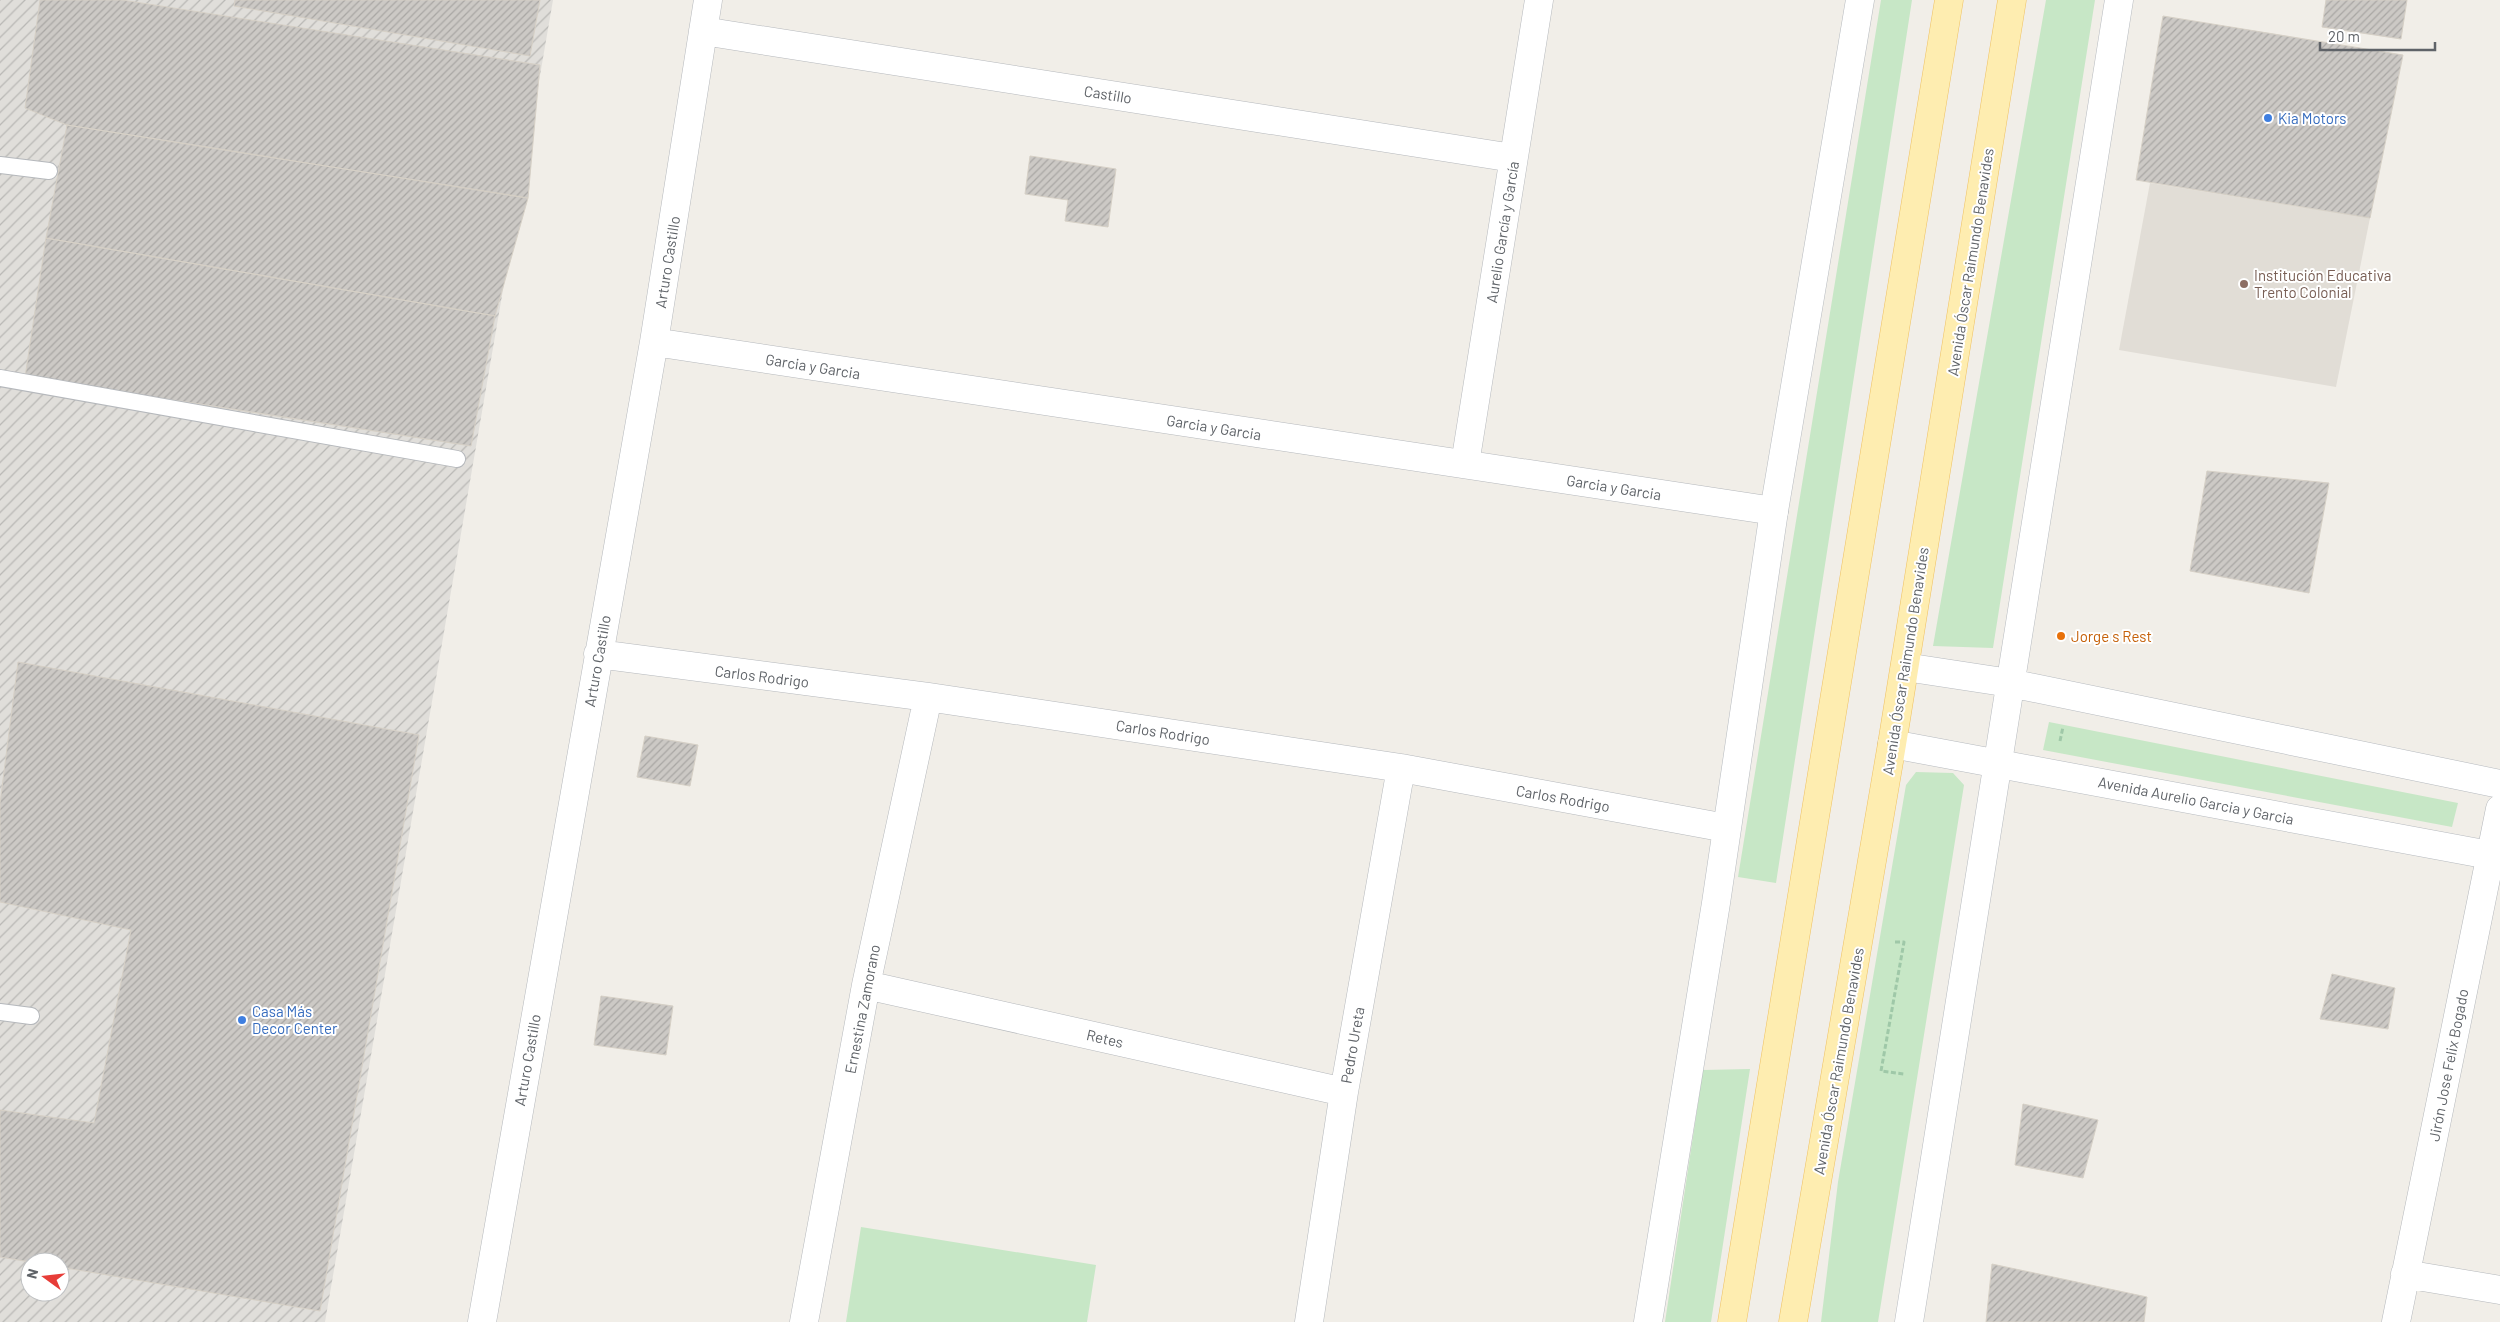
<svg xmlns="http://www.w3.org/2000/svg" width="2500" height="1322" viewBox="0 0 2500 1322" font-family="Barlow,sans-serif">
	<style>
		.industrial { fill: url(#industrial-furrows); fill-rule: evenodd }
		.education { fill: #e1ddd6 }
		.green { fill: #c7e7c6 }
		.building { fill: url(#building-hatch); stroke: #d6d0c6 }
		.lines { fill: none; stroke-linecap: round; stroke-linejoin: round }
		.lane-casing { stroke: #b5b8bc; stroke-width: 18 }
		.street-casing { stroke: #b5b8bc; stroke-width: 29 }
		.secondary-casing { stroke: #b6babf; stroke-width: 29 }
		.primary-casing { stroke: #efc162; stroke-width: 29 }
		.path { stroke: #9fc8a8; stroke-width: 3; stroke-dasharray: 5 2.5; stroke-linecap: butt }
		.lane { stroke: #fff; stroke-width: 16 }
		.street { stroke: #fff; stroke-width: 28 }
		.secondary { stroke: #fff; stroke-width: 28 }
		.primary { stroke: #feedb0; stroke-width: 28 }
		.shop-dot { fill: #3f7fe0; stroke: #fff; stroke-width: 2 }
		.education-dot { fill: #8d6e63; stroke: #fff; stroke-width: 2 }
		.food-dot { fill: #e8710a; stroke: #fff; stroke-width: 2 }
		.labels { text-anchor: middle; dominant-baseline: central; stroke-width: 4; stroke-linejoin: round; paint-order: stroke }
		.street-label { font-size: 15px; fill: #5f6368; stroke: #fff }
		.shop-label { font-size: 15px; fill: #366cbe; stroke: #fff; text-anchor: start }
		.education-label { font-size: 15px; fill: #785e54; stroke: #fff; text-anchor: start }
		.food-label { font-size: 15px; fill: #c56008; stroke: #fff; text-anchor: start }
	</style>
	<defs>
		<pattern id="industrial-furrows" width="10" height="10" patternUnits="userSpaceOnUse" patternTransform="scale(1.25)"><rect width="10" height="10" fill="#e0deda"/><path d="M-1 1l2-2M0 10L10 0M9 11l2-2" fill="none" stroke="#b9b8b5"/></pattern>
		<pattern id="building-hatch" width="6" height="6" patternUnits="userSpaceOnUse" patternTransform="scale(1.25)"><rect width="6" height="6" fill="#ccc9c5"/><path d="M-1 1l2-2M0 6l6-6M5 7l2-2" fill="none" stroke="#a9a7a4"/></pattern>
	</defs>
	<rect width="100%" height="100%" fill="#f1eee8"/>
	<path class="industrial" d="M0,0H553L325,1322H0ZM30,1262H60V1292H30Z"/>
	<path class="education" d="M2150,183L2370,218L2336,387L2119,350Z"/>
	<path class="green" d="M1881,0H1912L1776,883L1738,877Z
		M2046,0H2095L1993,648L1933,646Z
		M2049,722L2458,803L2452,827L2043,750Z
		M1916,772L1953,773L1964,785L1878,1322H1821L1838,1182L1906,785Z
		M1750,1069L1711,1322H1665L1703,1070Z
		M861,1227L1096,1265L1087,1322H846Z"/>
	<path class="building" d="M40,0H122L540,65L528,198L67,125L25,108Z
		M235,0H540L530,56L234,6Z
		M2326,0H2407L2401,39L2322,27Z
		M2163,16L2403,55L2370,218L2136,180Z
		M67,125L528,198L495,316L46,238Z
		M1030,156L1116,169L1108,227L1065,221L1068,200L1025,194Z
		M46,238L495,316L471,446L25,377Z
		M2207,471L2329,483L2309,593L2190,571Z
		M18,662L419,735L320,1311L60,1267V1262H30L0,1257V1110L94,1123L131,930L0,902V803Z
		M645,736L698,745L690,786L637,777Z
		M2332,974L2395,988L2388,1029L2320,1019Z
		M601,996L673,1006L666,1055L594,1045Z
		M2023,1104L2098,1120L2083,1178L2015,1165Z
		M1992,1264L2147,1297L2144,1322H1986Z"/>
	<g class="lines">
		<g class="lane-casing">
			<path id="lane" d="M0,165L49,171
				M0,378L457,459
				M0,1012L31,1016"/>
		</g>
		<g class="street-casing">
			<path id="street" d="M703,31L1513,158
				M654,342L1774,511
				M1465,464L1539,0
				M598,654L928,697L1401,768L1726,828
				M866,985L1344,1092
				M2405,1274L2500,1290
				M482,1322L654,342L708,0
				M804,1322L866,985L928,697
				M1309,1322L1344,1092L1401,768
				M2396,1322L2500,809"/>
		</g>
		<g class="secondary-casing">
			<path id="secondary" d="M1905,667L2010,683L2500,784
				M1892,744L2500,857
				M1648,1322L1716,903L1774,511L1860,0
				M1909,1322L2119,0"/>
		</g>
		<g class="primary-casing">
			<path id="primary" d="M1732,1322L1949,0
				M1793,1322L1892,744L2012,0"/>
		</g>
		<path class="path" d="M2060,741L2063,727
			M1895,942H1904L1881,1071L1904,1074"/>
		<use href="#lane" class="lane"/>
		<use href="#street" class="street"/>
		<use href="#secondary" class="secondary"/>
		<use href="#primary" class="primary"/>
	</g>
	<g class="shop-dot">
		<circle cx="2268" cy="118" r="5"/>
		<circle cx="242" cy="1020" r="5"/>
	</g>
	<circle class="education-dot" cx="2244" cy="284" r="5"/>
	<circle class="food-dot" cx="2061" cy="636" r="5"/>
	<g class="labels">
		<g class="street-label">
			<text transform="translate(1108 94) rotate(9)">Castillo</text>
			<text transform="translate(1502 232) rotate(-81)">Aurelio García y García</text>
			<text transform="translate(667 262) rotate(-81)">Arturo Castillo</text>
			<text transform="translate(1970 262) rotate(-81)">Avenida Óscar Raimundo Benavides</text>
			<text transform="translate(813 366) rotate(9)">Garcia y Garcia</text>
			<text transform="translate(1214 427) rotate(9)">Garcia y Garcia</text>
			<text transform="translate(1614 487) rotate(9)">Garcia y Garcia</text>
			<text transform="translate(597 661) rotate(-80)">Arturo Castillo</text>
			<text transform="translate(1905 661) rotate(-81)">Avenida Óscar Raimundo Benavides</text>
			<text transform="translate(762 676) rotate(7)">Carlos Rodrigo</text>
			<text transform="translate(1163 732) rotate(9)">Carlos Rodrigo</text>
			<text transform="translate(1563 798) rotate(10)">Carlos Rodrigo</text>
			<text transform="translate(2196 800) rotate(11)">Avenida Aurelio Garcia y Garcia</text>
			<text transform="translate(862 1009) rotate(-79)">Ernestina Zamorano</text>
			<text transform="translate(1105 1038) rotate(13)">Retes</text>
			<text transform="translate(1352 1045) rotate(-80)">Pedro Ureta</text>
			<text transform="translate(527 1060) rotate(-80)">Arturo Castillo</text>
			<text transform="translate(1838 1061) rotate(-80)">Avenida Óscar Raimundo Benavides</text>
			<text transform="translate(2448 1065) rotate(-79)">Jirón Jose Felix Bogado</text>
		</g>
		<g class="shop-label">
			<text x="2278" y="118">Kia Motors</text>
			<text x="252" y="1011">Casa Más<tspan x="252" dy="17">Decor Center</tspan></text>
		</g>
		<g class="education-label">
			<text x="2254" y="275">Institución Educativa<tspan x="2254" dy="17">Trento Colonial</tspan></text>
		</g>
		<g class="food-label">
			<text x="2071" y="636">Jorge s Rest</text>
		</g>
	</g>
	<g transform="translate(45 1277) rotate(285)"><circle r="24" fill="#ffffff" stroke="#bfc1c3"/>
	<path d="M0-4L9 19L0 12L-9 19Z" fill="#e73d38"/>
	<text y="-8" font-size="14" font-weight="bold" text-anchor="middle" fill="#5f6368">N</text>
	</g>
	<path d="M2320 42v8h115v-8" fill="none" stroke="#5f6368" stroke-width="2.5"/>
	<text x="2328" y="42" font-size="15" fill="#5f6368" stroke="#ffffff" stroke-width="4" paint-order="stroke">20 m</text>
</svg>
